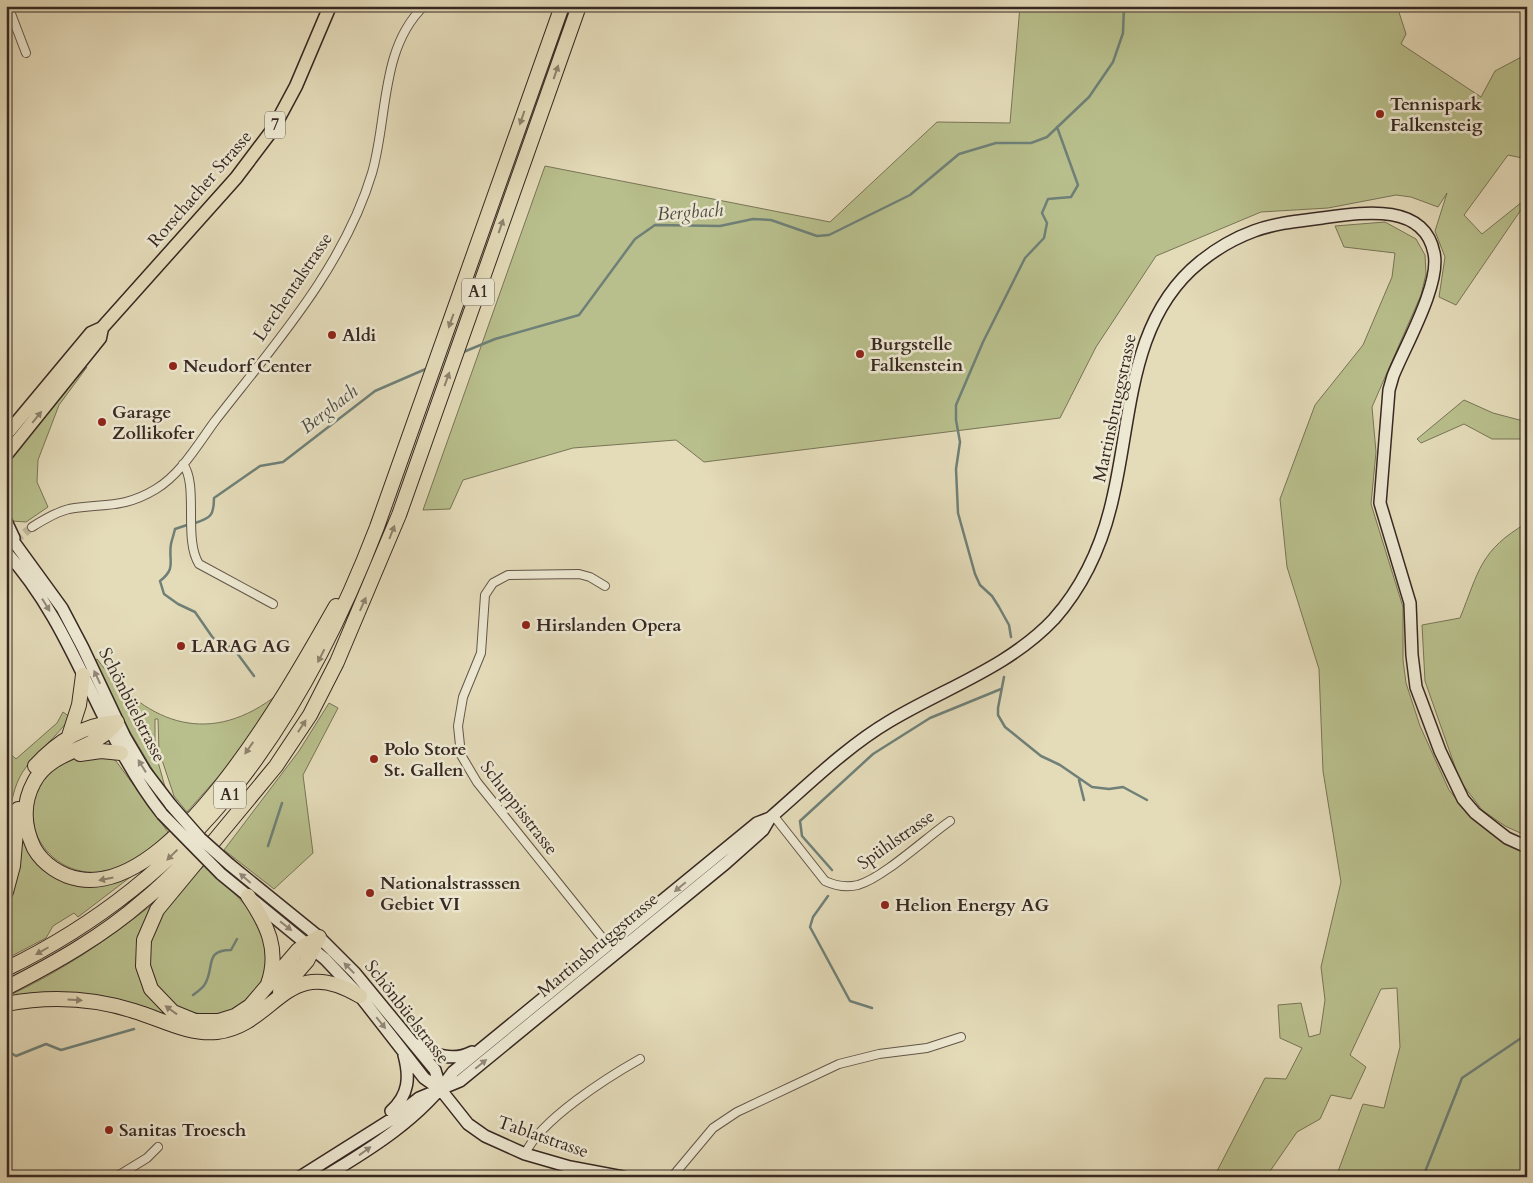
<svg xmlns="http://www.w3.org/2000/svg" width="1533" height="1183" viewBox="0 0 1533 1183" font-family="Cardo,serif">
	<style>
		.green { fill: #b8bf8c; stroke: #787457 }
		.lines { fill: none; stroke-linecap: round; stroke-linejoin: round }
		.stream { stroke: #6f8078; stroke-width: 2.5 }
		.street-tunnel { stroke: #c1b79b; stroke-width: 8; stroke-dasharray: 8 4; stroke-linecap: butt }
		.street-casing { stroke: #625548; stroke-width: 10 }
		.secondary-casing { stroke: #372822; stroke-width: 14 }
		.primary-casing { stroke: #372822; stroke-width: 15 }
		.highway-casing { stroke: #372822; stroke-width: 16 }
		.street { stroke: #ede8d2; stroke-width: 8 }
		.secondary { stroke: #ede8d2; stroke-width: 11 }
		.primary { stroke: #e4dbb9; stroke-width: 12 }
		.highway { stroke: #e4dbb9; stroke-width: 14 }
		.secondary-bridge-casing { stroke: #372822; stroke-width: 14; stroke-linecap: butt }
		.secondary-bridge { stroke: #ede8d2; stroke-width: 11 }
		.oneway { fill: #8e826e }
		.oneway2 { fill: #92887a }
		.poi-dot { fill: #8f2418; stroke: #ede8d2; stroke-width: 2 }
		.labels { text-anchor: middle; dominant-baseline: central; stroke-width: 5; stroke-linejoin: round; paint-order: stroke }
		.shield { fill: #ede8d2; stroke: #6e6257; stroke-width: 1 }
		.shield-label { font-size: 16px; font-weight: bold; fill: #372822 }
		.poi-label { font-size: 18px; font-weight: bold; fill: #372822; stroke: #ede8d2; text-anchor: start }
		.street-label { font-size: 18px; fill: #372822; stroke: #ede8d2 }
		.water-label { font-size: 19px; font-style: italic; fill: #4e4d46; stroke: #ede8d2 }
	</style>
	<rect width="100%" height="100%" fill="#e4dbb9"/>
	<filter id="stains"><feTurbulence type="fractalNoise" baseFrequency=".004" numOctaves="4"/><feColorMatrix values="0 0 0 0 .2 0 0 0 0 .09 0 0 0 0 .02 0 0 0 .5 -.17"/></filter>
	<radialGradient id="worn" r=".72"><stop offset=".6" stop-color="#630" stop-opacity="0"/><stop offset="1" stop-color="#630" stop-opacity=".3"/></radialGradient>
	<path class="green" d="M1020,6H1397L1406,34L1401,44L1481,97L1495,71L1527,54V159L1508,155L1464,215L1482,234L1527,198V201L1456,305L1439,297L1445,257L1435,231L1447,193L1438,207L1411,197L1396,195L1328,208L1261,212L1156,256L1096,347L1060,418L704,462L676,440L573,448L463,480L450,509L423,510L545,166L830,222L937,122L1010,123Z
		M1385,222L1416,239L1425,255L1426,274L1421,295L1372,407L1376,452L1371,504L1403,607V660L1406,683L1420,726L1449,790L1470,816L1503,841L1527,852V1177H1336L1363,1104L1384,1108L1400,1047L1397,988L1381,989L1350,1055L1366,1067L1351,1099L1331,1095L1320,1119L1297,1132L1266,1177H1214L1265,1078L1286,1079L1302,1048L1280,1038L1278,1005L1301,1003L1309,1037L1320,1034L1325,1000L1321,967L1341,882L1323,771L1319,669L1287,567L1280,499L1315,405L1363,345L1392,277L1395,253L1344,247L1335,226Z
		M87,367L59,405L38,460L37,482L48,507L26,522L12,521C7,505 4,488 6,471C11,445 67,388 87,367Z
		M1464,400L1493,413L1527,422V439H1492L1464,424L1421,443L1417,439Z
		M1527,523V836L1505,826L1482,810L1460,781L1425,681L1422,625L1460,618C1479,571 1480,550 1527,523Z
		M97,659C143,721 205,748 273,698L275,700L240,752L187,812L174,796L159,751L158,719H155V751L167,794L126,725L95,660Z
		M329,703L338,708L303,775L313,853L274,889L224,850L299,751Z
		M63,712L70,717C57,738 35,752 22,773C6,800 9,839 6,868V750L16,759L57,723Z
		M88,755H106L116,761L168,832C157,842 143,857 129,863C115,869 97,875 81,871C36,862 14,805 50,772C60,763 75,759 88,755Z
		M20,815L25,835L73,880L150,862L78,917L74,913L53,926L46,938L6,959V900Z
		M204,866C223,883 243,899 257,921C266,935 268,952 265,968C250,1048 126,1016 151,938C160,909 183,887 204,866Z
		M154,903L140,969L187,1022L134,1006L6,997C60,972 108,940 154,903Z"/>
	<g class="lines">
		<path class="stream" d="M461,353L495,339L579,315L635,239L655,225L720,226L753,219L771,220L817,236L829,235L910,195L959,154L996,143H1031L1047,137L1089,97L1113,62L1123,33L1124,6
			M195,523C211,518 214,515 214,498L260,466L283,462L375,391L428,368
			M187,525L175,529C174,534 172,539 171,544C168,561 177,568 160,581L164,594L178,604L195,612L213,638L234,649L254,676
			M1011,637L1009,625L999,607L992,596L980,585L975,574L958,513L956,469L960,442L956,420V405L983,342L1025,258L1044,238L1047,223L1042,213L1048,199L1071,197L1078,185L1057,127
			M1004,677L998,708V715L1005,727L1041,756L1060,765L1092,787L1109,789L1123,787L1147,800
			M1079,780L1084,800
			M268,846L282,803
			M832,870L802,836L800,821L873,754L930,718L1001,689
			M828,896L813,917L810,927L850,1001L872,1008
			M193,995C197,992 203,988 205,984C215,967 204,950 231,950L237,939
			M6,1050L16,1056L46,1044L61,1050L134,1029
			M1423,1177L1462,1078L1527,1034"/>
		<path class="street-tunnel" d="M6,548L32,527"/>
		<g class="street-casing">
			<path id="street" d="M8,6L26,53
				M183,464C199,485 183,539 199,564L273,604
				M32,527C43,520 56,512 69,509C104,503 123,509 156,489C181,474 198,444 215,421C274,345 344,267 372,173C388,118 380,48 424,6
				M605,586L590,577L579,574L508,575L493,583L485,595L481,653L463,697L458,726L461,755L477,782L608,945
				M773,815L825,881C836,886 846,888 858,885C883,878 927,837 950,821
				M525,1154C540,1120 608,1077 640,1059
				M116,1177L147,1158L158,1147
				M672,1177L713,1128L737,1112L839,1064L879,1054L927,1048L961,1037"/>
		</g>
		<g class="secondary-casing">
			<path id="secondary" d="M6,521L14,538
				M6,531L62,608L83,648L125,737L145,771L171,805
				M6,552C76,628 98,733 162,814
				M229,864L319,937L355,973L435,1070L441,1090L468,1124L485,1136L525,1154L570,1167L623,1177
				M221,874L325,959L360,996L424,1078L441,1090
				M417,1045C434,1055 453,1062 472,1052
				M391,1111C409,1095 410,1077 404,1055
				M300,1177L392,1119L419,1098L460,1081L726,863L763,830L770,818C808,785 846,747 890,721C945,688 1009,667 1054,619C1085,584 1103,543 1113,497C1132,416 1129,319 1200,262C1216,249 1235,238 1254,231C1276,223 1299,221 1322,218C1359,213 1424,201 1434,253C1441,284 1405,346 1393,376L1389,390L1380,503L1410,603L1412,655L1416,687L1440,751L1463,799L1475,813L1507,838L1527,847
				M324,1177C371,1149 421,1118 453,1072L757,823L770,818"/>
		</g>
		<g class="primary-casing">
			<path id="primary" d="M6,435L91,333L102,328L236,178L273,129L296,86L330,6
				M6,455L100,338L102,328"/>
		</g>
		<g class="highway-casing">
			<path id="highway" d="M117,722C96,751 51,749 34,782C22,804 24,827 34,848C43,864 61,876 79,879C176,896 295,678 336,606
				M69,736L79,705L83,675
				M80,754L101,751L121,753
				M35,766C58,741 83,725 117,722
				M6,892L13,866L18,809
				M248,896C267,924 280,950 268,984
				M319,937L298,950L250,1006L235,1016L219,1021H195L173,1012L151,989L143,966L144,940L157,910L276,766L310,715L337,662L399,515L579,6
				M6,969C199,875 302,722 377,527L562,6
				M6,988C55,963 103,936 144,900C164,884 181,865 200,847
				M280,992L307,961L319,937
				M6,1004C48,996 93,998 134,1011C161,1019 188,1035 217,1032C276,1025 286,951 360,996"/>
		</g>
		<use href="#street" class="street"/>
		<use href="#secondary" class="secondary"/>
		<use href="#primary" class="primary"/>
		<use href="#highway" class="highway"/>
		<g class="secondary-bridge-casing">
			<path id="secondary-bridge" d="M171,805L200,838L229,864
				M162,814L221,874"/>
		</g>
		<use href="#secondary-bridge" class="secondary-bridge"/>
	</g>
	<defs><path id="oneway-solid" d="M-6-.8H1V-3.2L6.5 0L1 3.2V.8H-6Z" transform="scale(1.25)"/></defs>
	<g class="oneway">
		<use href="#oneway-solid" transform="translate(556 72) rotate(-71)"/>
		<use href="#oneway-solid" transform="translate(522 118) rotate(109)"/>
		<use href="#oneway-solid" transform="translate(501 226) rotate(-71)"/>
		<use href="#oneway-solid" transform="translate(451 321) rotate(110)"/>
		<use href="#oneway-solid" transform="translate(447 379) rotate(-70)"/>
		<use href="#oneway-solid" transform="translate(37 417) rotate(-51)"/>
		<use href="#oneway-solid" transform="translate(392 532) rotate(-69)"/>
		<use href="#oneway-solid" transform="translate(363 604) rotate(-66)"/>
		<use href="#oneway-solid" transform="translate(321 656) rotate(117)"/>
		<use href="#oneway-solid" transform="translate(302 726) rotate(-57)"/>
		<use href="#oneway-solid" transform="translate(249 748) rotate(125)"/>
		<use href="#oneway-solid" transform="translate(172 855) rotate(136)"/>
		<use href="#oneway-solid" transform="translate(106 879) rotate(169)"/>
		<use href="#oneway-solid" transform="translate(42 951) rotate(150)"/>
		<use href="#oneway-solid" transform="translate(75 1000) rotate(4)"/>
		<use href="#oneway-solid" transform="translate(171 1010) rotate(-144)"/>
	</g>
	<g class="oneway2">
		<use href="#oneway-solid" transform="translate(46 605) rotate(58)"/>
		<use href="#oneway-solid" transform="translate(97 677) rotate(-115)"/>
		<use href="#oneway-solid" transform="translate(142 766) rotate(-122)"/>
		<use href="#oneway-solid" transform="translate(245 878) rotate(-139)"/>
		<use href="#oneway-solid" transform="translate(680 887) rotate(140)"/>
		<use href="#oneway-solid" transform="translate(286 926) rotate(38)"/>
		<use href="#oneway-solid" transform="translate(349 968) rotate(-134)"/>
		<use href="#oneway-solid" transform="translate(381 1023) rotate(51)"/>
		<use href="#oneway-solid" transform="translate(481 1064) rotate(-39)"/>
		<use href="#oneway-solid" transform="translate(365 1151) rotate(-36)"/>
	</g>
	<g class="poi-dot">
		<circle cx="1380" cy="114" r="5"/>
		<circle cx="332" cy="335" r="5"/>
		<circle cx="860" cy="354" r="5"/>
		<circle cx="173" cy="366" r="5"/>
		<circle cx="102" cy="422" r="5"/>
		<circle cx="526" cy="625" r="5"/>
		<circle cx="181" cy="646" r="5"/>
		<circle cx="374" cy="759" r="5"/>
		<circle cx="370" cy="893" r="5"/>
		<circle cx="885" cy="905" r="5"/>
		<circle cx="109" cy="1130" r="5"/>
	</g>
	<g class="labels">
		<g class="shield">
			<rect x="265" y="111.5" width="20" height="27" rx="4"/>
			<rect x="462" y="278.5" width="32" height="27" rx="4"/>
			<rect x="214" y="781.5" width="32" height="27" rx="4"/>
		</g>
		<g class="shield-label">
			<text x="275" y="125">7</text>
			<text x="478" y="292">A1</text>
			<text x="230" y="795">A1</text>
		</g>
		<g class="poi-label">
			<text x="1390" y="104">Tennispark<tspan x="1390" dy="21">Falkensteig</tspan></text>
			<text x="342" y="335">Aldi</text>
			<text x="870" y="344">Burgstelle<tspan x="870" dy="21">Falkenstein</tspan></text>
			<text x="183" y="366">Neudorf Center</text>
			<text x="112" y="412">Garage<tspan x="112" dy="21">Zollikofer</tspan></text>
			<text x="536" y="625">Hirslanden Opera</text>
			<text x="191" y="646">LARAG AG</text>
			<text x="384" y="749">Polo Store<tspan x="384" dy="21">St. Gallen</tspan></text>
			<text x="380" y="883">Nationalstrasssen<tspan x="380" dy="21">Gebiet VI</tspan></text>
			<text x="895" y="905">Helion Energy AG</text>
			<text x="119" y="1130">Sanitas Troesch</text>
		</g>
		<g class="street-label">
			<text transform="translate(200 189) rotate(-49)">Rorschacher Strasse</text>
			<text transform="translate(293 287) rotate(-56)">Lerchentalstrasse</text>
			<text transform="translate(1115 408) rotate(-78)">Martinsbruggstrasse</text>
			<text transform="translate(132 705) rotate(63)">Schönbüelstrasse</text>
			<text transform="translate(519 808) rotate(52)">Schuppisstrasse</text>
			<text transform="translate(896 840) rotate(-35)">Spühlstrasse</text>
			<text transform="translate(598 945) rotate(-40)">Martinsbruggstrasse</text>
			<text transform="translate(407 1012) rotate(52)">Schönbüelstrasse</text>
			<text transform="translate(543 1137) rotate(19)">Tablatstrasse</text>
		</g>
		<g class="water-label">
			<text transform="translate(690 212) rotate(-4)">Bergbach</text>
			<text transform="translate(329 409) rotate(-38)">Bergbach</text>
		</g>
	</g>
	<rect width="1533" height="1183" fill="none" stroke="#e4dbb9" stroke-width="25"/>
	<rect x="8" y="8" width="1518" height="1168" fill="none" stroke="#372822" stroke-width="2.5"/>
	<rect x="12" y="12" width="1508" height="1158" fill="none" stroke="#372822"/>
	<rect width="100%" height="100%" filter="url(#stains)"/>
	<rect width="100%" height="100%" fill="url(#worn)"/>
</svg>
